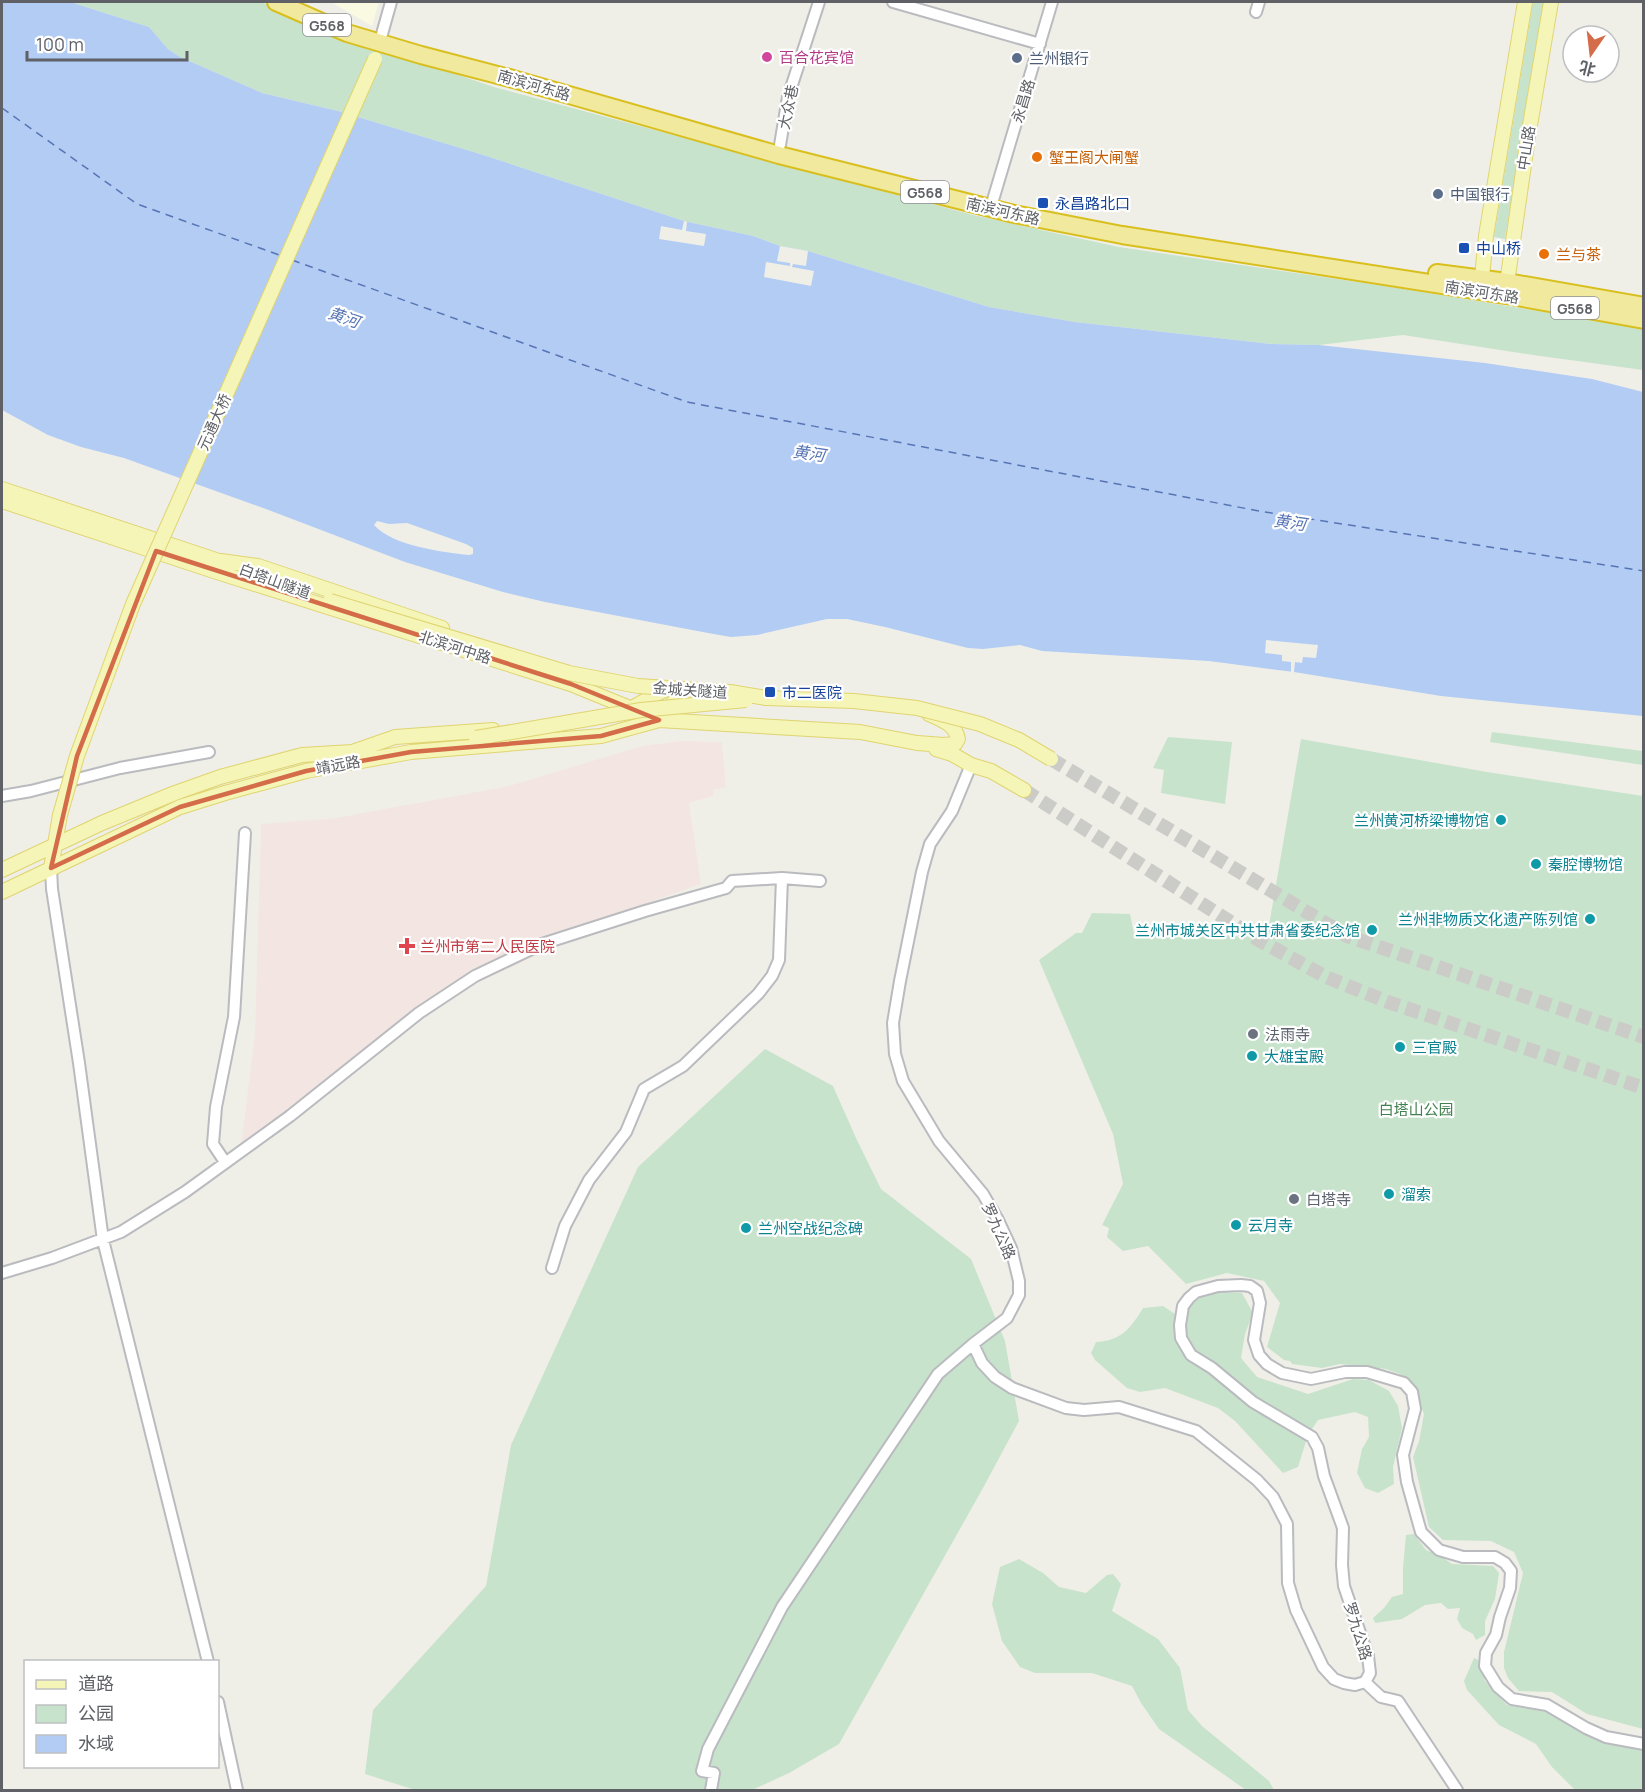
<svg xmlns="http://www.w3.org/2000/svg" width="1645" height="1792" viewBox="0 0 1645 1792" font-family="Manrope,'Noto Sans SC',sans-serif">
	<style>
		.commercial { fill: #faf9e2 }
		.medical { fill: #f3e6e2 }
		.green { fill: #c8e3cc }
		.water { fill: #b2ccf4; fill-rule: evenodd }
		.pier { fill: #efefe8 }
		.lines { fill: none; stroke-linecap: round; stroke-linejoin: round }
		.ferry { stroke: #5775b5; stroke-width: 1.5; stroke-dasharray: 8 6; stroke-linecap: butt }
		.major-tunnel { stroke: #cbccc8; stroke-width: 14; stroke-dasharray: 14 7; stroke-linecap: butt }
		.minor-casing { stroke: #b9bbbf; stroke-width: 14 }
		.major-casing { stroke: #e0d470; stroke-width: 16 }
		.highway-casing { stroke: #d9bf1e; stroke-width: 20 }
		.minor { stroke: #fff; stroke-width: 10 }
		.major { stroke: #f4f5b7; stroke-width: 14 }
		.highway { stroke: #f0e99e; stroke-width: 16 }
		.major-bridge-casing { stroke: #e0d470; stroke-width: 16; stroke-linecap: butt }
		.major-bridge { stroke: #f4f5b7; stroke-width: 14 }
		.marked { fill: none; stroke: #d46c49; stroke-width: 4.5; stroke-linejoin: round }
		.hotel-dot { fill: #d1479c; stroke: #fff; stroke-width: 2 }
		.service-dot { fill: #5c6f8a; stroke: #fff; stroke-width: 2 }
		.food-dot { fill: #e8710a; stroke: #fff; stroke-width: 2 }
		.transit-dot { fill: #1a4fb4; stroke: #fff; stroke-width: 2 }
		.culture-dot { fill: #0f9aa8; stroke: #fff; stroke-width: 2 }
		.health-dot { fill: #e0444e; stroke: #fff; stroke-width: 2 }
		.worship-dot { fill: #6b7280; stroke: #fff; stroke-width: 2 }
		.labels { text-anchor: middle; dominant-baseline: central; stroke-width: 4.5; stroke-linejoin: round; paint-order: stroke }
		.shield { fill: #fff; stroke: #8f9094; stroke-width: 1.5 }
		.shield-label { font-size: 14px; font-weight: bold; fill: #5f6166 }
		.hotel-label { font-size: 15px; fill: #b23c85; stroke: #fff; text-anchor: start }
		.service-label { font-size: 15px; fill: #4e5e75; stroke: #fff; text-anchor: start }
		.street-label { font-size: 15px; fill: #5f6166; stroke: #fff }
		.food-label { font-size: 15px; fill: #c56008; stroke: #fff; text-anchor: start }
		.transit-label { font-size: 15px; fill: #164399; stroke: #fff; text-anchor: start }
		.culture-label { font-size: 15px; fill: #0d838f; stroke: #fff; text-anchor: start }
		.health-label { font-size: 15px; fill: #be3a42; stroke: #fff; text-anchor: start }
		.worship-label { font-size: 15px; fill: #5b616d; stroke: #fff; text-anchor: start }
		.park-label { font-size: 15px; fill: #428250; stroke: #fff }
		.water-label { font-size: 16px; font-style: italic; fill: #5775b5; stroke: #fff }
	</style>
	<rect width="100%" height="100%" fill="#efefe8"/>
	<path class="commercial" d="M331,2H379L372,26Z"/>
	<path class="medical" d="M681,741L722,742L726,787L713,790V796L689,803L701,884L655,900L458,992L241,1146L255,1032L261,824L336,818L509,786L642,746Z"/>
	<path class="green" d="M70,2H262L307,25L361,46L390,52L494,87L973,215L1119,247L1385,286L1643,328V370L1533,355L1403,335L1319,345L1271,344L1075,322L989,307L808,251L780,246L753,236L684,221L480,154L338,111L262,93L180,57L168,49L149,27Z
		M1533,2H1544L1505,239L1494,237Z
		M1492,732L1643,751V765L1490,742Z
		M1168,737L1232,742L1225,804L1161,793L1164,770L1153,768Z
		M1301,739L1487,772L1643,796V1729L1587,1714L1552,1692L1519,1691L1508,1678L1504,1668V1652L1523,1573L1514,1552L1491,1541L1443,1540L1429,1527L1413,1457L1419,1441L1424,1414L1413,1386L1400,1374L1386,1369L1340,1364L1322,1368L1292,1364L1290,1361L1284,1360L1267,1347L1280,1303L1264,1281L1227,1273L1186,1284L1148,1246L1123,1251L1107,1237L1109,1228L1102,1225L1123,1184L1113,1134L1039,960L1076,933H1082L1092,913L1130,914L1134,934L1208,936L1218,928L1229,936L1267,937Z
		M765,1049L833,1086L856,1138L881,1189L971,1259L1005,1341L1019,1421L983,1488L839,1744L789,1773L752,1790H415L365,1774L373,1710L486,1586L511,1445L638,1167Z
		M1224,1292L1242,1293L1253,1313L1245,1334L1241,1358L1257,1377L1308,1394L1353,1379L1369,1380L1389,1391L1398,1406L1402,1428L1393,1467L1394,1484L1378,1493L1365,1488L1357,1473L1362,1449L1369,1437L1368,1417L1355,1412L1318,1420L1308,1435L1298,1467L1283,1473L1235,1421L1218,1408L1165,1388L1140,1392L1127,1388L1095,1360L1091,1353L1096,1342C1121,1341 1131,1328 1143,1308L1163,1306L1178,1316L1202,1296Z
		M1414,1534L1426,1550L1439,1555L1452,1564L1493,1566L1499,1573L1495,1599L1485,1621V1635L1476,1640L1473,1634L1462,1628L1457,1619L1460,1608L1448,1609L1441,1603L1425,1605L1402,1619L1375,1623L1373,1618L1384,1608L1392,1597L1403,1594V1568L1406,1535Z
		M1019,1559L1043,1573L1059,1587L1086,1593L1107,1575L1113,1574L1121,1584L1112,1611L1158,1639L1180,1668L1188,1710L1202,1726L1269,1781L1274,1790H1246L1159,1729L1141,1703L1132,1686L1092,1673H1035L1020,1667L1002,1641L992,1604L1000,1567Z
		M1474,1658L1480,1661L1485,1681L1507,1705L1546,1712L1563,1718L1598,1740L1643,1751V1787L1640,1790H1575L1552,1767L1536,1744L1499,1725L1467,1690L1464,1681Z"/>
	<path class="water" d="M2,2H70L149,27L168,49L180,57L262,93L338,111L480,154L684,221L753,236L780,246L808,251L989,307L1075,322L1271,344L1319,345L1485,363L1592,379L1643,392V716L1441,696L1294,672L1209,661L1042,651L1020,645L983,649L968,648L885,627L847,619H827L757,635L731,637L708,633L545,602L503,592L405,562L266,509L124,458L81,447L48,435L2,410ZM377,521L389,524L407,523L466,544L473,548V554L469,555C442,552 393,546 374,525Z"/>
	<path class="pier" d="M684,221L687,222L686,231L706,234L704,246L659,239L661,226L682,230Z
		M780,246L808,251L806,266L793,264L792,267L814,271L811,286L764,277L766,262L790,266V263L777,261Z
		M1266,640L1318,645L1316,658L1303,657L1302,663L1295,662L1294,672H1291V662L1282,661V655L1265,653Z"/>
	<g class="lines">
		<path class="ferry" d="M2,108L137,204L282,256
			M292,260L687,402L1259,511L1644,571"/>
		<path class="major-tunnel" d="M1051,759L1347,936L1644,1037
			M1024,790L1257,939L1326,977L1388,1002L1644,1088"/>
		<g class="minor-casing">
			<path id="minor" d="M893,2L1040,44
				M1256,12L1259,2
				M382,34L391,2
				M780,145L788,97L819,2
				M993,200L1052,2
				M971,765L952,811L930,844L922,872L900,981L893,1023L895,1054L903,1081L939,1141L983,1194L998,1220L1011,1248L1019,1281V1295L1007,1318L973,1344L982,1363L995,1377L1012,1388L1066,1408L1084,1410L1119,1407L1196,1431L1257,1480L1273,1497L1287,1524L1288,1583L1296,1610L1323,1667L1334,1679L1344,1683L1355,1685L1365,1682L1370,1673L1368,1656L1344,1586L1342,1565L1343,1528L1324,1476L1318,1448L1312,1437L1253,1402L1212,1368L1191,1355L1181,1338L1180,1325L1183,1306L1189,1298L1196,1292L1218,1286L1241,1285L1250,1286L1257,1291L1260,1303L1254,1340L1259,1355L1267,1364L1282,1373L1311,1379L1345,1372H1367L1404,1383L1412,1392L1415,1409L1403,1455L1407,1482L1421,1532L1439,1550L1463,1557H1495L1505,1563L1511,1571L1510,1588L1500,1617L1496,1635L1486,1653L1485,1666L1498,1687L1512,1699L1547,1705L1586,1728L1606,1737L1644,1744
				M2,796L31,791L120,768L209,752
				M51,868L52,889L79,1063L103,1240L208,1662
				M225,1162L213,1144L216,1107L234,1017L245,833
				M552,1268L565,1226L589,1180L626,1132L644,1089L683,1066L758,994L772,976L779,960L782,878
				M2,1273L52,1258L121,1232L185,1192L290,1116L419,1013L475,976L542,944L645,911L726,888L732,881L782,878L820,881
				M1365,1682L1381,1697L1398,1701L1457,1790
				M218,1702L237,1790
				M711,1790L714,1773L702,1771L708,1749L782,1607L938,1374L973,1344"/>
		</g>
		<g class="major-casing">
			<path id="major" d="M1481,287L1486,236L1525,2
				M1506,290L1528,137L1551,2
				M2,489L228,564
				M2,501L217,572L571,684L659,720L860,732L917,743L944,745L955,744L958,739C956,725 941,719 929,714
				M221,561L258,566L442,628
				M625,710L630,709L664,690
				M936,749L952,754L971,765L991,771L1024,790
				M51,868L60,815
				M2,870L102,823L175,793L220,777L302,755L352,752L395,737L493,730
				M2,892L180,807L225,793L306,771L411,752L601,736L659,720L683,691"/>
		</g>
		<g class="highway-casing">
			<path id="highway" d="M276,2L347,33L421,55L513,79L779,155L1014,214L1122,235L1506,295L1644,320
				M1437,273L1507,282L1644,306"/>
		</g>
		<use href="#minor" class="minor"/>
		<use href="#major" class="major"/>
		<use href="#highway" class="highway"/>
		<g class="major-bridge-casing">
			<path id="major-bridge" d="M330,601L569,673L638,686L730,692L766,698L854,701L917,708L980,724L1019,740L1051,759
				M476,738L641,710L746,700
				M60,815L77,756L133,604L375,59"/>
		</g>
		<use href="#major-bridge" class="major-bridge"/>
	</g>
	<path class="marked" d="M156,551L571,684L659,720L601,736L411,752L306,771L180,807L51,868L77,756Z"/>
	<circle class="hotel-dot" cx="767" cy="57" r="6"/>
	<g class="service-dot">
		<circle cx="1017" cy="58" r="6"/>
		<circle cx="1438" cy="194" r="6"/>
	</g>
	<g class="food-dot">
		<circle cx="1037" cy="157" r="6"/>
		<circle cx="1544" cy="254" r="6"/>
	</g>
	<g class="transit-dot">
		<rect x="1037" y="197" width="12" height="12" rx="3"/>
		<rect x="1458" y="242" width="12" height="12" rx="3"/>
		<rect x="764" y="686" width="12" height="12" rx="3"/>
	</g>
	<g class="culture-dot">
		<circle cx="1501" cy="820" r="6"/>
		<circle cx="1536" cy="864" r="6"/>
		<circle cx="1590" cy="919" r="6"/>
		<circle cx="1372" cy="930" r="6"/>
		<circle cx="1400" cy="1047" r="6"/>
		<circle cx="1252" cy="1056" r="6"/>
		<circle cx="1389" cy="1194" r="6"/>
		<circle cx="1236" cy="1225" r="6"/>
		<circle cx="746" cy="1228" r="6"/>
	</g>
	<path class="health-dot" d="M404 937h6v6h6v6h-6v6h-6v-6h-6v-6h6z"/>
	<g class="worship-dot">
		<circle cx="1253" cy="1034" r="6"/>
		<circle cx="1294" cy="1199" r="6"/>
	</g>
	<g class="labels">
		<g class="shield">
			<rect x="303" y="14" width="48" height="22" rx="4.5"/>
			<rect x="901" y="181" width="48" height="22" rx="4.5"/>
			<rect x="1551" y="297" width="48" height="22" rx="4.5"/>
		</g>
		<g class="shield-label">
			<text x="327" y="25">G568</text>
			<text x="925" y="192">G568</text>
			<text x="1575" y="308">G568</text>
		</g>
		<g class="hotel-label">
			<text x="779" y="57">百合花宾馆</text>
		</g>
		<g class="service-label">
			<text x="1029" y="58">兰州银行</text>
			<text x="1450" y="194">中国银行</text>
		</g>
		<g class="street-label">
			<text transform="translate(534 85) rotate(16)">南滨河东路</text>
			<text transform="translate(1023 101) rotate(-73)">永昌路</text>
			<text transform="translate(788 107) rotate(-78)">大众巷</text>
			<text transform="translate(1526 148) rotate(-81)">中山路</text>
			<text transform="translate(1003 211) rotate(13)">南滨河东路</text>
			<text transform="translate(1482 292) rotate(9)">南滨河东路</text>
			<text transform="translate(214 422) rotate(-66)">元通大桥</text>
			<text transform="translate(275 581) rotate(20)">白塔山隧道</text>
			<text transform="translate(455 647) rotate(18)">北滨河中路</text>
			<text transform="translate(690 690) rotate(4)">金城关隧道</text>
			<text transform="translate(338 765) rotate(-10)">靖远路</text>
			<text transform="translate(999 1231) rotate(66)">罗九公路</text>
			<text transform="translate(1358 1631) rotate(73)">罗九公路</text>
		</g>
		<g class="food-label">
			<text x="1049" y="157">蟹王阁大闸蟹</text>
			<text x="1556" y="254">兰与茶</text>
		</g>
		<g class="transit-label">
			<text x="1055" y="203">永昌路北口</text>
			<text x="1476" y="248">中山桥</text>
			<text x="782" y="692">市二医院</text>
		</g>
		<g class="culture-label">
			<text x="1489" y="820" text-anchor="end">兰州黄河桥梁博物馆</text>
			<text x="1548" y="864">秦腔博物馆</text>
			<text x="1578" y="919" text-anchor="end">兰州非物质文化遗产陈列馆</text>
			<text x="1360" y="930" text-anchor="end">兰州市城关区中共甘肃省委纪念馆</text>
			<text x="1412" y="1047">三官殿</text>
			<text x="1264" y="1056">大雄宝殿</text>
			<text x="1401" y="1194">溜索</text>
			<text x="1248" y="1225">云月寺</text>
			<text x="758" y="1228">兰州空战纪念碑</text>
		</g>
		<g class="health-label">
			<text x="420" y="946">兰州市第二人民医院</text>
		</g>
		<g class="worship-label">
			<text x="1265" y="1034">法雨寺</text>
			<text x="1306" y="1199">白塔寺</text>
		</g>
		<g class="park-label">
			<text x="1416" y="1109">白塔山公园</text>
		</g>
		<g class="water-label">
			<text transform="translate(344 317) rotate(19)">黄河</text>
			<text transform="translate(809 453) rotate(8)">黄河</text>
			<text transform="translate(1290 522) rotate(8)">黄河</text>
		</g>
	</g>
	<rect width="1645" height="1792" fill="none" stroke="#5f6166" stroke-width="6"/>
	<rect x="24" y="1660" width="195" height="108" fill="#ffffff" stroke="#bfc0c2" stroke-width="1.5"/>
	<rect x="36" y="1680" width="30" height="9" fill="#f4f5b7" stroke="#bfc0c2" stroke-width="1.5"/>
	<text x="78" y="1690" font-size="18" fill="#5f6166">道路</text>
	<rect x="36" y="1705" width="30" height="18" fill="#c8e3cc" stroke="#bfc0c2" stroke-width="1.5"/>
	<text x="78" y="1720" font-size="18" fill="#5f6166">公园</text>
	<rect x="36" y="1735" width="30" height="18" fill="#b2ccf4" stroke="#bfc0c2" stroke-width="1.5"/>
	<text x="78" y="1750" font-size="18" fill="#5f6166">水域</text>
	<g transform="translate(1591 54) rotate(194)"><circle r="28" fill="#ffffff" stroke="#bfc0c2" stroke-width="1.5"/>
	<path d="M0-4.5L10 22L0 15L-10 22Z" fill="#d46c49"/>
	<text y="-9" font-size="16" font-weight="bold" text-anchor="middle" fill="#5f6166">北</text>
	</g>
	<path d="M27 51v9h160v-9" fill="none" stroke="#5f6166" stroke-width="3"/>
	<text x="36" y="51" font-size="18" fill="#5f6166" stroke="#ffffff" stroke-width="4.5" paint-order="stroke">100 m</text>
</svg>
